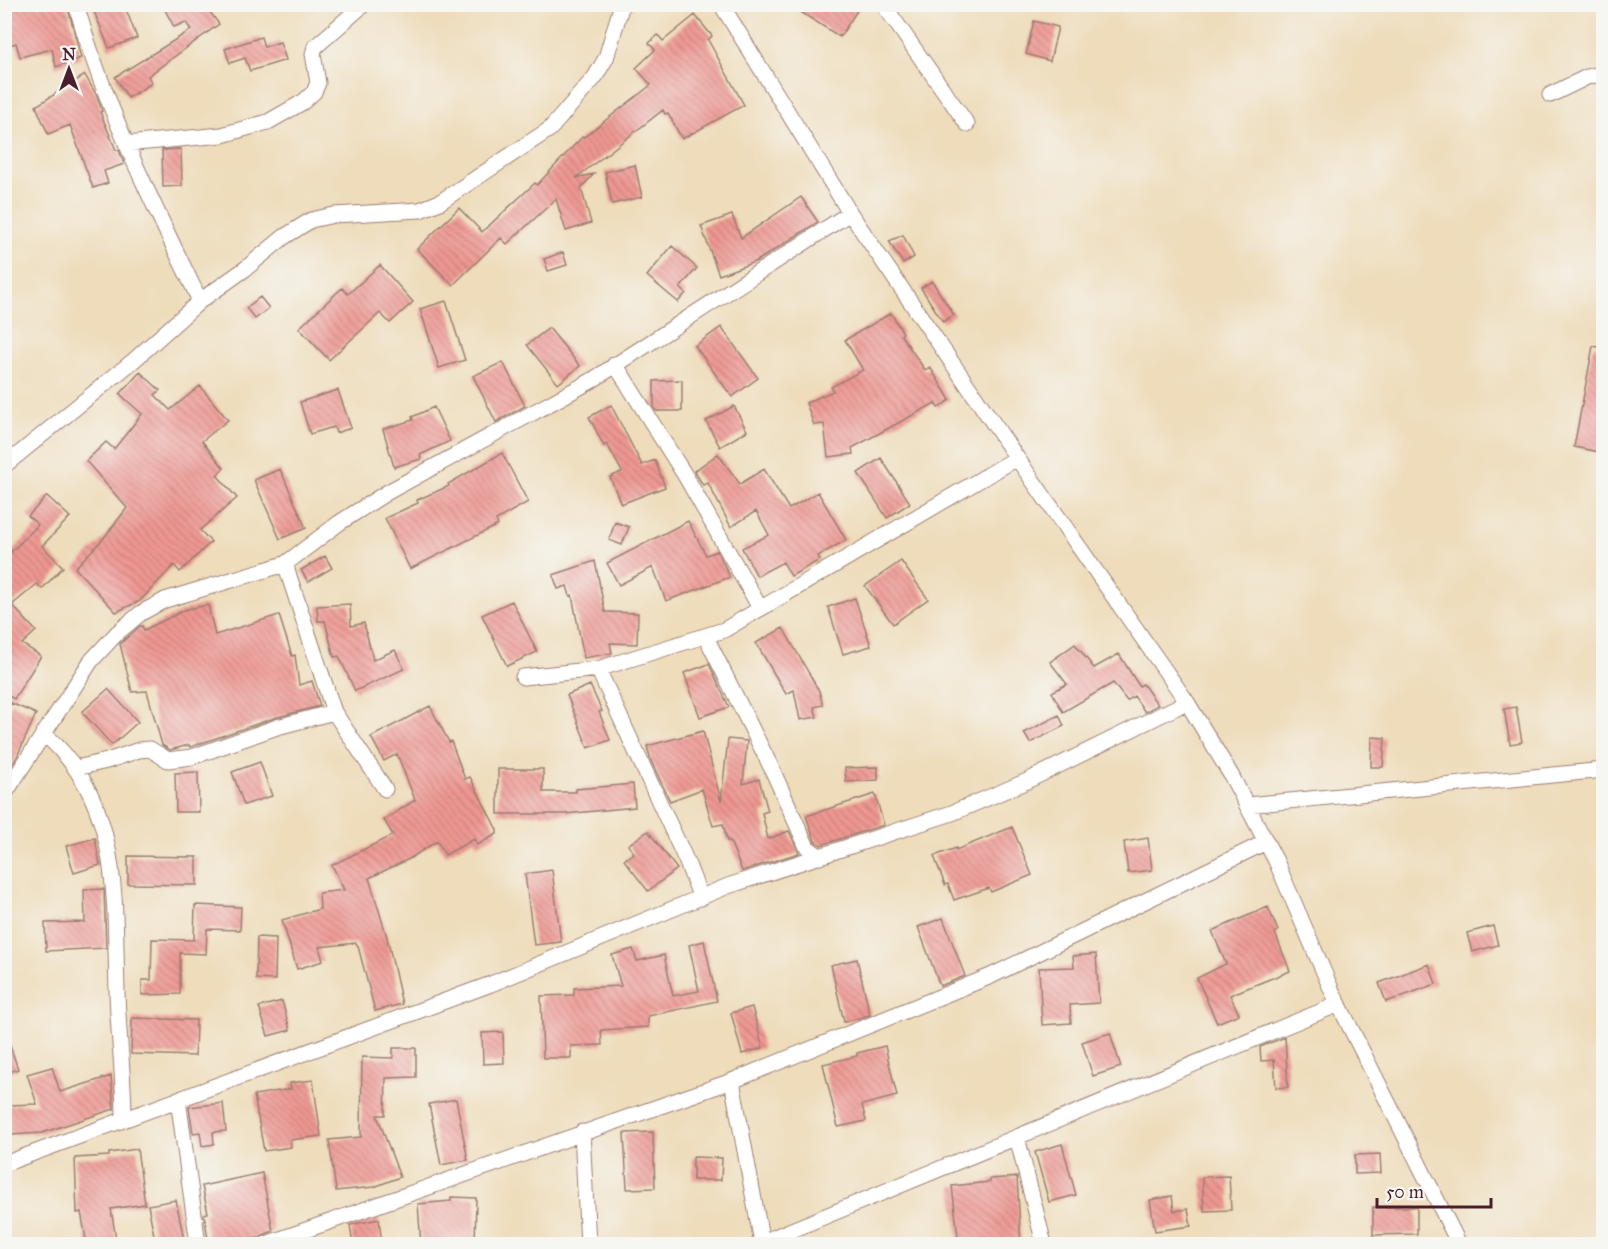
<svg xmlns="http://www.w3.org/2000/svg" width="1608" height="1249" viewBox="0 0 1608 1249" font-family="'IM FELL Great Primer',serif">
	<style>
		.building { fill: url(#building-back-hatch) }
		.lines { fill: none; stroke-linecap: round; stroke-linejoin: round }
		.minor-casing { stroke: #9c7e72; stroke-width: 17 }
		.minor { stroke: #fff; stroke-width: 15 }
	</style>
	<defs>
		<pattern id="building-back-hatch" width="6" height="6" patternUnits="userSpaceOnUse" patternTransform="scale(1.5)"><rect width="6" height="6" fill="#ef9893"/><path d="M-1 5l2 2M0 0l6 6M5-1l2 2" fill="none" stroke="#c47b78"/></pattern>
	</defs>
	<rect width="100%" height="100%" fill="#f6f6f2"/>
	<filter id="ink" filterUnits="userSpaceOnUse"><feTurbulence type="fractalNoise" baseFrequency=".0167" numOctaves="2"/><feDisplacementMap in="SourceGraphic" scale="12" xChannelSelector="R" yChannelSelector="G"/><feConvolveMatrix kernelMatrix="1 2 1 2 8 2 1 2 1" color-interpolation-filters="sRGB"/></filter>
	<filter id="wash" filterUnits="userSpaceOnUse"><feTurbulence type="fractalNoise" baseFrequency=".008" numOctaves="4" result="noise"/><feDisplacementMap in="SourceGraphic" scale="24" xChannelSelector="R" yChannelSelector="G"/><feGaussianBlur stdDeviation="1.35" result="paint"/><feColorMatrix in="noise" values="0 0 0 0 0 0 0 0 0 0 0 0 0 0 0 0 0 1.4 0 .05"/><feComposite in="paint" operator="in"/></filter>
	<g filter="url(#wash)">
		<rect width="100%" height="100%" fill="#eedcba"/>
		<g id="blocks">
			<path class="building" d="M14,4H67L81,58L56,67L52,49L20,57L16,43L10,45L4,33V7Z
				M91,4H124L137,38L109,48Z
				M162,4H204L219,24L148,76L152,83L128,98L115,77L191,30L186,22L174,27Z
				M788,4H850L858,9L840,37Z
				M695,15L712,36L708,40L744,105L682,139L668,113L665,114L663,110L576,178L594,174L581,188L591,223L566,231L556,199L507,244L501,238L453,285L417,249L459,208L482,232L535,183L537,185L583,136L584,137L651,85L636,68L655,50L649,43L658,35L663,41Z
				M1034,21L1058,27L1050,61L1026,54Z
				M261,37L264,47L280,42L286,60L250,71L245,58L230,63L225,49Z
				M85,75L97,96L102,111L100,112L116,150H119L124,164L104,171L108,183L93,188L70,125L48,134L36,106Z
				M181,149L182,186L163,187L162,150Z
				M635,165L642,197L612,204L605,172Z
				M801,197L818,222L757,261L719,275L701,226L732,215L741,238Z
				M903,235L914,257L903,264L889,241Z
				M672,246L697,268L680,288L686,293L678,302L647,276Z
				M563,252L567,265L548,271L544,259Z
				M380,265L413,302L390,323L380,313L329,360L299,328L342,288L348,294Z
				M932,281L954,315L943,322L921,288Z
				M260,297L269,308L255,319L246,308Z
				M446,301L465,360L439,368L420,309Z
				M891,313L903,333L901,335L925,370L930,367L950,400L938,408L935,403L852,448L853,454L828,457L824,424L814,425L806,403L833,391L831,387L863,370L845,340Z
				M721,327L758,378L732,397L695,346Z
				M549,328L580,366L558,384L527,345Z
				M1593,346L1604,348V453L1574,447Z
				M503,362L525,406L496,422L473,376Z
				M140,372L160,390L155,395L170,410L200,386L228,420L202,441L224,468L217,475L237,498L200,530L211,542L180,572L174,565L140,601L116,612L75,568L103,539L127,508L86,461L106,442L114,449L142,414L120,394Z
				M682,380V411H656L654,408V381Z
				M338,390L351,428L336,433L334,427L310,434L300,402Z
				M611,405L642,465L655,460L665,487L621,504L610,477L622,472L607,444L604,446L589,417Z
				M734,406L747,431L720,447L706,421Z
				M434,407L450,441L420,455L421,459L394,467L383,429L413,420L412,417Z
				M502,453L528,502L496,520L498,525L410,569L385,518L418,503L417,500L449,486L448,484Z
				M718,454L740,484L764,469L789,509L818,492L846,540L818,556L820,560L791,576L783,562L757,576L742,548L769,535L756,511L731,527L708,483L703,485L694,471Z
				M881,458L910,503L887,518L858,473Z
				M280,469L306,528L280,539L254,480Z
				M47,496L70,517L42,546L63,567L42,589L37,584L12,605L36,631L22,644L41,656L14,699L4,693V559L38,525L28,516Z
				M688,521L706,555L717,551L730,577L666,601L653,567L619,585L607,563Z
				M615,522L629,527L622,545L609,540Z
				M325,556L332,568L308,582L301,570Z
				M595,561L605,612L638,613L637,644L610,643L612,653L584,658L572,595L570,596L567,586L558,589L553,575Z
				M901,561L928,599L893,624L865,586Z
				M855,598L871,646L843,654L828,607Z
				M512,601L537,652L507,666L482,615Z
				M350,604L351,626L364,623L373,660L395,650L404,669L355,691L339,656L334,657L325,621H318L317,606Z
				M208,605L215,635L279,615L292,656L295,655L299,685L312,681L320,706L274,718L190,747L189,745L170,750L162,745L147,691L132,692L120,644L140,626H142L144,630L187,609Z
				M783,628L819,691L823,705L814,707L817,717L800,720L794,690L786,694L756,643Z
				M1075,644L1094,668L1119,654L1139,686L1143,684L1158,705L1145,712L1134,696L1127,701L1113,683L1063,712L1052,692L1067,684L1050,662Z
				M709,664L729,707L700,717L684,673Z
				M590,685L602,711L599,712L610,740L588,748L567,695Z
				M108,689L138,722L112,745L82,712Z
				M11,703L36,714L16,759L4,776V718Z
				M430,706L449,742L451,741L465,779L470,777L497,830V834L477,845L474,839L445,855L437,841L409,859L369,878L387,937L402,1004L375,1011L358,946L356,943L319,947L323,961L297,969L282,920L320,909L319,893L344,890L332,865L393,835L384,820L415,800L397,754L384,761L371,737Z
				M1516,707L1522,742L1510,744L1504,709Z
				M1059,715L1064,726L1030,743L1024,733Z
				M703,731L721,801L728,739L747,741L743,784L759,779L768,811L762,813L768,839L789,831L799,853L742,871L730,841H727L723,824L713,826L702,789L670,801L651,761L647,746Z
				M1372,737L1385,738L1383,767H1371Z
				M260,762L272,796L244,805L232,772Z
				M878,767V780L846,782L845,768Z
				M498,769H543V792H576V789L633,784L635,807L565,814H498Z
				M198,772L199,812H176L175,773Z
				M875,794L884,825L821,845L815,841L806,816Z
				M1012,827L1032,875L991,892L989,888L954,900L948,884L945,885L934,856L956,848V850Z
				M648,831L677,869L648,891L624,860L634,853L628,845Z
				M95,838L100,865L74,873L66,846Z
				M1148,838L1152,870L1128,873L1124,842Z
				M128,856L197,857V885L128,884Z
				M552,870L561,942L534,945L525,874Z
				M104,889L106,948L46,951L45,923L85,922L84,890Z
				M195,905L241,907L240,930L207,929L206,954L180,953V994L142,995V980H151L152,939L194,940Z
				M1268,907L1278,931L1275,933L1290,971L1230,995L1239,1014L1217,1023L1197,978L1226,964L1212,931Z
				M943,918L965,976L940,986L918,927Z
				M1493,926L1498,945L1472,952L1467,933Z
				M257,937L276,938L275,980L256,979Z
				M704,941L717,1001L648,1016V1027L601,1030L602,1045L571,1046V1058H543L541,996L574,995V988L621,986L612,955L633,949L637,961L664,955L673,996L699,991L689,945Z
				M1096,954L1099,1003L1070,1005L1071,1023L1042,1025L1039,968L1074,967L1073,956Z
				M857,959L870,1015L844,1022L831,965Z
				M1429,964L1436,984L1386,1002L1379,983Z
				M282,1001L290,1030L268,1036L259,1007Z
				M752,1007L763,1048L742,1054L731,1013Z
				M132,1018L196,1020L195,1056L131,1054Z
				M503,1032L504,1063L483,1064L482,1033Z
				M1110,1033L1121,1067L1093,1076L1082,1042Z
				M6,1034L18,1069L4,1074V1035Z
				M1285,1037L1288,1087L1276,1088L1274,1060L1261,1061L1260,1047Z
				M885,1046L897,1096L862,1105L866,1121L838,1127L823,1064L857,1056V1053Z
				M393,1048H416V1077L386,1078L385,1115H377L400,1177L374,1187L336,1191L329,1140L361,1137L362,1057L393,1058Z
				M52,1067L60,1092L111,1076L114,1109L42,1133L10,1135L9,1105L37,1104L27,1074Z
				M313,1080L321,1136L290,1140L291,1147L264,1151L254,1095L291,1089L290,1083Z
				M456,1099L468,1160L441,1165L429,1104Z
				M223,1103L226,1131L213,1132L214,1144L202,1146L200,1132L193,1133L189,1107Z
				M653,1132L655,1188L627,1189L624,1133Z
				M1062,1144L1076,1195L1049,1202L1035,1152Z
				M137,1149L145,1204L111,1209L117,1245H87L81,1212L77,1213L75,1158L109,1156V1153Z
				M1380,1154L1381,1173L1355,1174V1155Z
				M693,1157L722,1158L721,1180H693Z
				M262,1173L273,1231L259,1237L209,1245L204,1214L208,1213L202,1186Z
				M1229,1176L1231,1210L1204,1211L1202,1177Z
				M1017,1177L1021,1245H959L952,1186L990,1182V1179Z
				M1172,1196L1174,1211L1188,1209L1191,1226L1155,1231L1150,1200Z
				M451,1197L476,1198L475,1245H421L418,1204L451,1201Z
				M176,1200L185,1245H156L148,1205Z
				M1373,1207H1417V1234L1373,1235Z
				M379,1219L382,1245H353L350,1225Z"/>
		</g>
	</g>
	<g filter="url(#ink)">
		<use href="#blocks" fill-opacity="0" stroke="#9c7e72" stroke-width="1.5"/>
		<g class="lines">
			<g class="minor-casing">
				<path id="minor" d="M76,4C105,108 153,204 200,301
					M721,4L850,213L1017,458L1187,702L1231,775L1276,861L1332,991L1459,1244
					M883,4L967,124
					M1550,95L1587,77L1604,73
					M126,144L222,135L268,122L303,102L314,92L318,83L313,54L315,47L364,4
					M615,364L686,477L760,608
					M4,466L133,361L200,301L245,269L284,237L311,220L334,215L420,210L440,202L550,129L595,77L606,58L622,4
					M285,564L334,712L385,789
					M706,637L771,767L807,847L820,857
					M598,669L686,860L701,898
					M523,677L598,669L724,630L1017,458
					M43,733C122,799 114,898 117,991C118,1034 124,1076 124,1119
					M76,768L107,761L139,750L150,749L168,760L192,757L277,727L334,712
					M4,795L91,661L117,633L141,613L165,600L285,564L339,523L386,493L591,381L850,213
					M1247,805L1604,770
					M732,1081L762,1243
					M178,1099L198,1244
					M582,1132L588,1244
					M1017,1137L1044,1244
					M4,1164L491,984L728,886L952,813L1025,782L1187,702
					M266,1244L732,1081L991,976L1266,842
					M758,1244L1339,1004"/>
			</g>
			<use href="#minor" class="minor"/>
		</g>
	</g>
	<rect width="1608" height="1249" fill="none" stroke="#f6f6f2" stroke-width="24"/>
	<g transform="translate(69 69)" stroke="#f6f6f2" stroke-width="4.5" paint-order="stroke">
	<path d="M0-4.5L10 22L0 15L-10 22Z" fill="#4a1f2b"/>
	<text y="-9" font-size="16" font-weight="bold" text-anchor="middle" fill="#4a1f2b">N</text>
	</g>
	<path d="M1377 1198v9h114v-9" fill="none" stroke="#4a1f2b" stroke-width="3"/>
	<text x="1386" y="1198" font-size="18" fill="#4a1f2b" stroke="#f6f6f2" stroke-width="4.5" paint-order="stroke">50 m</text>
</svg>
